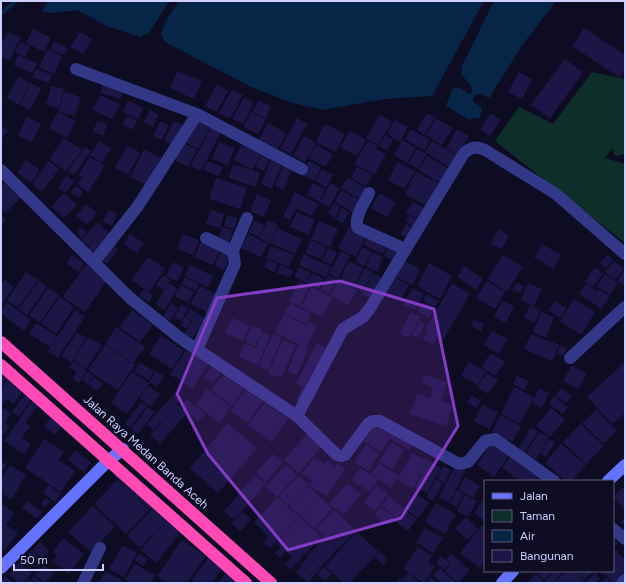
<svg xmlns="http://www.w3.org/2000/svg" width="626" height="584" viewBox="0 0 626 584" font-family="Figtree,sans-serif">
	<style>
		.green { fill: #0e2e29 }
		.water { fill: #072547 }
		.building { fill: #1b1646 }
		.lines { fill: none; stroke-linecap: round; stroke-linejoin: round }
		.street { stroke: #323887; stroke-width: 12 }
		.secondary { stroke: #6572ff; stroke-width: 12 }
		.highway { stroke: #ff49b4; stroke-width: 12 }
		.marked { fill: #833cc5; fill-opacity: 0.2; stroke: #833cc5; stroke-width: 3; stroke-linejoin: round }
		.labels { text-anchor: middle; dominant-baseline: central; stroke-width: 3; stroke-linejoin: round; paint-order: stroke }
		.street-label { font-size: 12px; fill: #ceceff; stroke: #0d0c23 }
	</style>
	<rect width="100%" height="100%" fill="#0d0c23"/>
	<path class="green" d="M592,72L625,79V154L615,156L612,148L605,158L625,164V243L495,141L519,107L553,124Z"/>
	<path class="water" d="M13,1H19L1,16V11Z
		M48,1H169L150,32L140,37L107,26L77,10L55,13L42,12Z
		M179,1H484L432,96L384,99L323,110L292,103L249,86L165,42L161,34L166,20Z
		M494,1H556L521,47L489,98L480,94L474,95L473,101L482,108L480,118L468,119L446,106L452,89L459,87L469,94L472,92L471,86L461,74L462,66Z"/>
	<path class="building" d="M584,28L625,55V70L620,78L572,46Z
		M33,29L51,38L44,52L26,43Z
		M8,32L21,38L9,60L1,56V44Z
		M80,32L92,39L83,54L70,47Z
		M20,42L30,46L25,57L15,52Z
		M54,42L68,48L64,55L50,49Z
		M48,49L62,56L54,74L39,67Z
		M18,55L37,63L32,73L14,65Z
		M565,59L583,73L550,118L531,105Z
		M36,69L52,75L49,83L32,77Z
		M177,71L202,81L194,99L170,88Z
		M519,72L532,79L522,99L508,92Z
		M18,77L30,83L19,105L7,98Z
		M103,81L124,87L121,99L100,93Z
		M31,83L41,88L30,110L20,105Z
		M217,84L228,91L217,112L205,106Z
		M51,86L64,89L59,108L46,105Z
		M232,89L243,95L230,119L219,113Z
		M64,92L81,97L75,116L59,112Z
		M100,95L120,104L112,119L93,110Z
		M244,97L254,102L243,124L232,119Z
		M258,100L271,106L266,118L253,112Z
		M128,101L143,108L138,119L123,112Z
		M150,110L159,115L153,127L144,122Z
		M58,112L76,121L67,138L49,128Z
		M251,112L266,119L258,134L243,127Z
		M427,113L435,117L425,135L417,130Z
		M491,113L501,120L490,136L480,129Z
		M380,114L392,122L378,145L366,138Z
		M127,115L137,120L132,130L123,125Z
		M27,117L41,124L32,142L18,136Z
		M297,118L307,124L291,154L280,149Z
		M436,118L453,128L442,145L426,135Z
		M197,120L210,128L198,149L185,142Z
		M395,120L408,127L400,142L387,134Z
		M97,121L107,124L103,136L93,132Z
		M160,121L169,125L162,140L153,136Z
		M174,121L184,126L174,145L164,141Z
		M268,123L286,133L278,149L259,139Z
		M325,124L345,134L336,152L316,142Z
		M212,125L222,130L201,171L191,166Z
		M1,126L8,130L1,141Z
		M411,129L430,140L424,150L405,139Z
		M457,129L469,136L457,155L446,148Z
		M350,131L366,140L357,156L340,147Z
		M385,135L393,140L387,151L379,146Z
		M304,136L316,143L305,162L293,155Z
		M64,138L82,150L66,171L49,159Z
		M402,140L416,148L407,163L394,155Z
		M99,141L111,149L102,163L90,155Z
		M368,141L377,146L376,149L386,154L374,175L364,169L370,159L364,169L354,164Z
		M432,141L456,155L449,167L425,152Z
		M219,142L235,148L228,165L212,159Z
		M243,142L263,151L253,170L234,160Z
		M183,143L197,150L188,167L175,160Z
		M316,145L333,154L326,167L309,158Z
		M127,146L140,153L128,175L115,168Z
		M85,147L91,151L74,175L68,171Z
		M144,149L161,158L147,185L130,177Z
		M417,149L427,154L418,169L408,163Z
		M262,154L270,158L264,171L256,167Z
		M427,156L449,169L440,183L419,170Z
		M90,157L105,166L88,192L77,184L82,177L78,175Z
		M26,160L40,170L31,183L17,173Z
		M271,160L282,164L272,189L261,184Z
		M49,161L59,169L42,192L32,184Z
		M207,161L223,167L219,176L203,170Z
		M309,161L321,167L314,181L301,175Z
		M398,162L415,171L404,189L388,180Z
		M233,164L260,173L256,187L229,178Z
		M284,164L293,167L284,190L275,186Z
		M357,167L372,175L366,186L351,178Z
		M322,169L333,175L326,188L315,181Z
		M416,172L438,183L427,206L405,194Z
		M66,175L74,181L66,193L58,188Z
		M216,178L247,188L240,209L209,199Z
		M348,178L368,189L362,200L341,188Z
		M6,180L23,195L6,213L1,208V185Z
		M313,183L325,189L319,202L307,195Z
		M330,183L340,188L329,207L320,202Z
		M75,186L83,191L79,198L71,192Z
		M341,190L361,201L355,213L335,202Z
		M295,192L318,204L312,216L296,208L290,220L283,217Z
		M64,193L77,205L64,218L51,207Z
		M379,193L396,202L387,217L371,208Z
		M257,194L271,200L264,217L250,211Z
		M412,202L426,208L421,220L406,213Z
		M334,203L340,207L335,218L328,214Z
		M86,204L97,213L87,225L76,216Z
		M342,208L349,212L343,223L336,219Z
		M108,210L117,214L112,226L103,222Z
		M211,210L224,214L220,228L206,224Z
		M297,212L315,220L309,235L290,227Z
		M1,215L6,219L1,226Z
		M227,215L237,218L234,229L224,226Z
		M409,215L419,221L415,227L406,222Z
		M268,220L278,225L269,243L259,238Z
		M254,221L264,225L259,237L249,232Z
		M319,221L338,229L330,247L311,239Z
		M98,222L111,236L94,255L87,249L96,238L88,246L81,240Z
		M406,224L415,229L409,239L400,234Z
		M350,225L367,234L356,257L338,248Z
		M81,227L87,232L82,238L77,232Z
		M222,227L233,230L229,242L218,239Z
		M277,228L302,239L295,254L270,243Z
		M498,229L509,235L502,249L491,244Z
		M369,233L389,243L383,254L363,245Z
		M130,234L144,243L137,253L124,244Z
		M182,234L199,240L193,255L177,249Z
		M248,234L268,244L261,257L241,248Z
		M311,240L326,247L321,259L305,253Z
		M201,242L220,251L213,265L194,257Z
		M390,243L403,249L397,262L384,256Z
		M542,244L561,255L553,269L534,257Z
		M112,245L118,250L107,264L100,259Z
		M271,246L294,255L289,267L266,258Z
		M362,247L372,252L365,266L355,262Z
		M328,248L337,252L331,265L322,260Z
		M221,251L231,255L224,270L215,266Z
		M341,251L350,256L338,279L329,274Z
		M373,252L383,257L377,272L366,267Z
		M304,254L331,267L326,277L299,265Z
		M72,255L84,263L79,272L67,264Z
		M503,255L523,267L507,292L487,279Z
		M607,255L613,260L606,268L600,263Z
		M148,257L165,269L149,292L132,280Z
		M267,260L278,264L274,272L264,267Z
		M349,261L363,268L354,286L340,279Z
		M404,261L420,269L413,285L396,277Z
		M614,261L624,269L615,280L605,272Z
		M173,262L184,268L177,281L166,276Z
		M429,263L452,276L440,299L417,286Z
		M86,264L108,279L85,312L63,297Z
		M190,265L213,276L208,287L185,276Z
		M280,265L293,270L290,277L277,273Z
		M464,266L483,279L476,290L457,277Z
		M299,267L311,273L306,283L294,276Z
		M595,267L603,273L593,287L585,282Z
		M365,268L373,272L363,292L354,287Z
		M625,270V287L617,281Z
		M26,272L38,280L18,308L7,300Z
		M312,273L324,279L319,289L307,283Z
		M373,273L384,279L374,299L363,294Z
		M605,274L618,283L610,295L597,286Z
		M163,275L170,280L164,290L156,285Z
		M328,275L337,279L329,294L321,290Z
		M392,276L409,285L400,301L383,292Z
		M185,277L199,284L196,291L182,284Z
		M5,280L14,287L1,305V286Z
		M39,280L47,286L27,315L19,309Z
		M338,280L357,290L348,305L330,295Z
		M299,281L309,286L300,306L289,301Z
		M487,281L505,292L495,309L476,298Z
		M169,283L178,289L164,310L155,304Z
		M452,283L470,294L443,340L437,337L433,345L423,339L428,332L425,330Z
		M516,283L524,286L521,293L513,290Z
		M528,283L542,289L534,306L521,300Z
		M586,284L597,291L590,301L579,294Z
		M181,285L194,292L188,303L175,296Z
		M200,286L216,294L207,312L191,304Z
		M311,287L332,298L322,317L301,307Z
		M48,288L59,295L40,323L29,315Z
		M412,288L424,294L416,310L403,305Z
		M144,289L153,295L149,302L139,296Z
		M599,289L610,296L601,309L590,301Z
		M427,294L439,301L434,308L423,300Z
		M60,297L74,307L56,334L41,323Z
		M574,299L595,312L581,335L560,321Z
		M502,301L514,306L506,323L494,317Z
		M555,301L566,308L560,318L549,310Z
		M7,302L31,320L24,331L1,313V310Z
		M423,302L434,309L429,318L417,311Z
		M171,303L178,308L170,321L163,317Z
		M290,303L311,314L306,324L285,313Z
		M181,304L188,307L182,321L174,318Z
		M530,305L540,310L535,323L524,318Z
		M190,309L196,312L186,329L180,325Z
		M75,310L85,317L58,358L48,351Z
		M132,310L153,325L140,342L119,327Z
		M411,312L420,317L409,338L400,334Z
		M541,312L554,317L546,338L533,332Z
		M196,313L204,318L193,338L184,334Z
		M284,314L307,326L309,322L317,326L306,348L275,332Z
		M232,318L250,326L243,341L225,333Z
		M474,320L484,324L481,331L471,326Z
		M419,321L425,324L418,338L412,335Z
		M36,323L57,336L50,347L29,334Z
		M253,325L263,330L255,346L245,341Z
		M116,327L145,347L133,363L105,344Z
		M492,331L507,339L499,354L484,345Z
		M77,332L86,338L71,362L61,356Z
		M262,333L270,336L258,365L239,357L245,343L256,348Z
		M273,334L282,338L268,370L259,366Z
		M531,334L559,345L552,361L524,349Z
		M161,335L184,351L172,369L149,354Z
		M88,337L102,345L86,369L73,360Z
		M283,340L296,345L281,378L268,373Z
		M317,343L330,350L303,403L296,400L303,387L296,383Z
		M105,345L135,365L118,390L88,370Z
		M298,345L308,349L297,375L288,371Z
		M560,345L567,348L563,356L557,353Z
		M189,346L211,360L192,389L170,374Z
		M491,353L505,362L495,376L481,367Z
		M73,361L87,371L79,383L72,378L77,372L69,367Z
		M469,362L486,371L478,385L461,376Z
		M625,362V413L612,424L587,397Z
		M140,363L154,371L149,380L134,371Z
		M572,365L587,373L578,389L563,381Z
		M212,366L221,373L213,383L204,376Z
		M156,371L164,376L157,387L149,382Z
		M226,371L246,386L232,406L211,390Z
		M88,372L94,376L87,384L82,380Z
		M132,372L149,383L127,414L111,403Z
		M1,373L7,377L1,386Z
		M487,373L498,380L488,394L477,387Z
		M424,375L447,382L441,401L453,405L446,426L410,414L417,394L430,398L433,387L422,383Z
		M517,376L529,381L524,390L513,384Z
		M94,377L103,384L97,391L88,384Z
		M8,378L24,389L14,404L7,399L3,404L1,403V389Z
		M148,386L160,394L151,407L139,398Z
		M248,386L265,398L248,423L230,411Z
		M514,387L534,397L520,424L501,414Z
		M539,388L549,393L542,408L532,403Z
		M561,388L572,396L566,403L555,395Z
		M207,389L231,407L219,423L196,405Z
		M27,392L34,396L19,417L12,412Z
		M176,392L182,398L177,404L187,413L160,444L150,435L175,408L153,430L147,424Z
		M472,395L481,401L476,408L467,403Z
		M554,396L568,407L563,414L549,404Z
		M187,399L205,414L198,421L181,406Z
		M32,401L38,405L25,423L30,426L22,438L31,444L24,454L4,441Z
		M141,402L147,406L130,428L125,424Z
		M265,402L288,419L271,442L248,425Z
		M482,405L498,412L490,429L474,422Z
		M148,407L155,412L138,434L131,429Z
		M4,408L11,413L5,423L10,426L1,439V412Z
		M551,408L565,419L550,437L536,426Z
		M596,410L617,430L604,444L582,423Z
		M501,415L521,426L512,442L492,431Z
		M52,416L63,425L55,435L44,426Z
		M228,423L257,448L218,493L190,468Z
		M376,423L393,434L381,452L364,441Z
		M581,424L604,446L586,464L563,442Z
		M531,427L538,431L525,453L518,449Z
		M396,430L415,441L410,450L390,439Z
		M309,431L324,444L299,473L284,460Z
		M539,432L549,437L535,460L526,454Z
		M44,439L64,452L58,460L75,471L61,492L25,468Z
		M549,439L555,443L546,457L540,453Z
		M392,442L404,450L392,469L379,461Z
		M491,443L509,455L494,477L477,465Z
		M366,444L380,453L369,471L354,462Z
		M561,444L586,465L572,481H566L545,463Z
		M75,450L91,462L84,472L68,460Z
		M412,453L428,461L413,488L397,480Z
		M273,454L283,462L266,482L256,473Z
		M511,456L545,481H520L502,468Z
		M314,457L324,464L327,460L335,466L338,463L346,469L326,496L309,485L312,481L302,474Z
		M1,461L7,465L1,473Z
		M428,461L441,468L427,493L415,488Z
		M379,463L399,476L391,488L371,474Z
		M456,464L466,469L449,503L439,497Z
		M10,465L26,475L11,500L1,493V479Z
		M286,465L297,475L277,497L266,486Z
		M443,466L451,470L445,483L436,478Z
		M360,468L378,479L370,492L352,480Z
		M117,470L128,479L124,484L113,475Z
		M255,475L266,484L234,520L224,511Z
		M299,476L309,485L288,505L279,496Z
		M465,477L480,486L473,498L458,489Z
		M436,479L443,483L433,501L426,497Z
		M117,480L149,510L126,534L94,504Z
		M128,481L138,490L133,495L124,486Z
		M347,483L361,494L344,515L329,504Z
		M49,485L61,494L55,502L43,493Z
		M376,485L388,493L376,511L364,503Z
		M309,486L320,497L300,516L289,505Z
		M625,486V506L623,508L613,496Z
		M139,490L144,495L139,500L134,495Z
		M457,490L464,494L457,507L450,503Z
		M415,493L429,503L418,518L404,508Z
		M144,495L154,504L149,509L140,500Z
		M465,495L477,501L468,517L457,511Z
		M389,496L404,509L397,518L381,505Z
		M278,497L299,517L270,548L264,542L269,537L254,522Z
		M320,497L332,509L314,528L301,516Z
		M485,497V521L474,513Z
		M45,498L50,501L45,507L41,503Z
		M27,501L42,512L37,519L22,508Z
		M1,503L14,513L6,525L18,533L4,551L1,549Z
		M436,503L456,514L445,534L425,522Z
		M93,506L115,527L91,552L68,532Z
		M381,507L394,517L387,525L374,515Z
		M153,508L181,532L156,563L141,550L163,523L140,548L127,536Z
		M334,510L346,521L327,539L316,528Z
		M405,510L417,519L408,531L396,522Z
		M243,512L251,520L240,531L232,523Z
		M300,517L321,537L290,570L285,564L292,557L286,551L280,558L275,553L281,547L276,543Z
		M466,517L478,529L467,540L455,528Z
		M625,517V525L621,522Z
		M346,521L356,531L338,549L328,540Z
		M482,525L485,528V562L480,568L460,553Z
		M425,528L443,538L433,553L416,542Z
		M357,532L379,552L349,583H343L325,566Z
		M324,537L337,549L321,567L307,556Z
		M63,538L84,554L69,574L52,561L57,555L53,552Z
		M613,538L618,544L613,548Z
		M182,540L206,556L187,583H167L157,576Z
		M40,542L49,551L42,558L33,550Z
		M123,545L137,553L124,577L109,569Z
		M418,547L432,556L428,562L435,566L424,583L403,569Z
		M32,550L38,557L28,567L21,561Z
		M616,550L625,560V575L616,583H613L602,571H613V553Z
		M380,552L388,560L383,565L375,557Z
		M139,553L148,559L143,566L135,560Z
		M451,553L470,570L458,583L445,571L451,563L446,559Z
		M210,555L225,565L212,583H196L192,580Z
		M441,556L450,563L444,570L436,562Z
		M308,557L321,568L313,577L300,566Z
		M19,562L32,573L23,583H19L9,574Z
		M135,564L155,575L151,583H132L125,579Z
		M44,565L54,573L45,583L35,575Z
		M301,567L313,578L309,583L296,573Z
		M324,567L332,574L325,581L317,574Z
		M440,568L456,583H441L433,575Z
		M105,571L122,580L121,583H99Z
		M228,571L242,583H218Z
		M542,571H553L543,580L538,574Z
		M555,571H565L552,583H547L545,580Z
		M567,571H575L586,583H554Z
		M577,571H594L584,580Z
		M408,573L420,583H407L402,579Z
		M595,573L600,579L595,583H587L586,582Z
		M535,574L545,583H528Z
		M5,576L13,583H1V580Z
		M34,576L42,583H36L31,579Z
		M431,577L438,583H426Z
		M606,577L611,583H600Z
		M400,578L405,583H396Z
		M29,579L33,583H25Z"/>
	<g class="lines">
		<path class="street" d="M76,69L197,114L302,169
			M1,170L130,298L180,338L297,416L337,455L341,456L345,455L368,424L373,421H380L459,464L468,462L485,441L495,439L554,481
			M369,193C365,202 353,218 358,228L405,249
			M233,251L247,218
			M94,262L138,206L197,114
			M197,349L235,264L233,251L206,238
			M570,358L625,307
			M297,416L343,329L363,317L370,308L464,153C471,147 476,146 485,150L556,194L625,254
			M613,529L625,539
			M83,583L100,548
			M622,583L625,580"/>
		<path class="secondary" d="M608,481L625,465
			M1,568L108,461L123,449
			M502,583L513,571"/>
		<path class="highway" d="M1,342L271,583
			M1,365L246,583"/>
	</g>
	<path class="marked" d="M340,281L434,309L458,426L401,518L288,550L208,454L177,394L217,298Z"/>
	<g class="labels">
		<g class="street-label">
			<text transform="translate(146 452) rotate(42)">Jalan Raya Medan Banda Aceh</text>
		</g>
	</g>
	<rect width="626" height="584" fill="none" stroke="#ceceff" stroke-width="4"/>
	<rect x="484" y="480" width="130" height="92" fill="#0d0c23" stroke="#5a5a7b"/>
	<rect x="492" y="493" width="20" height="6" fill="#6572ff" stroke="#5a5a7b"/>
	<text x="520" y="500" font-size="12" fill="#ceceff">Jalan</text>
	<rect x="492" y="510" width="20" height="12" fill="#0e2e29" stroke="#5a5a7b"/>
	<text x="520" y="520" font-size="12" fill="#ceceff">Taman</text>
	<rect x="492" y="530" width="20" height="12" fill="#072547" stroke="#5a5a7b"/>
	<text x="520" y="540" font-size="12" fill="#ceceff">Air</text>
	<rect x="492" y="550" width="20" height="12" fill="#1b1646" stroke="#5a5a7b"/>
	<text x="520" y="560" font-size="12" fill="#ceceff">Bangunan</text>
	<path d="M14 564v6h89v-6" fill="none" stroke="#ceceff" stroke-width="2"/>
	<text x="20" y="564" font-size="12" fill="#ceceff" stroke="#0d0c23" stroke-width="3" paint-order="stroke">50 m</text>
</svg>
